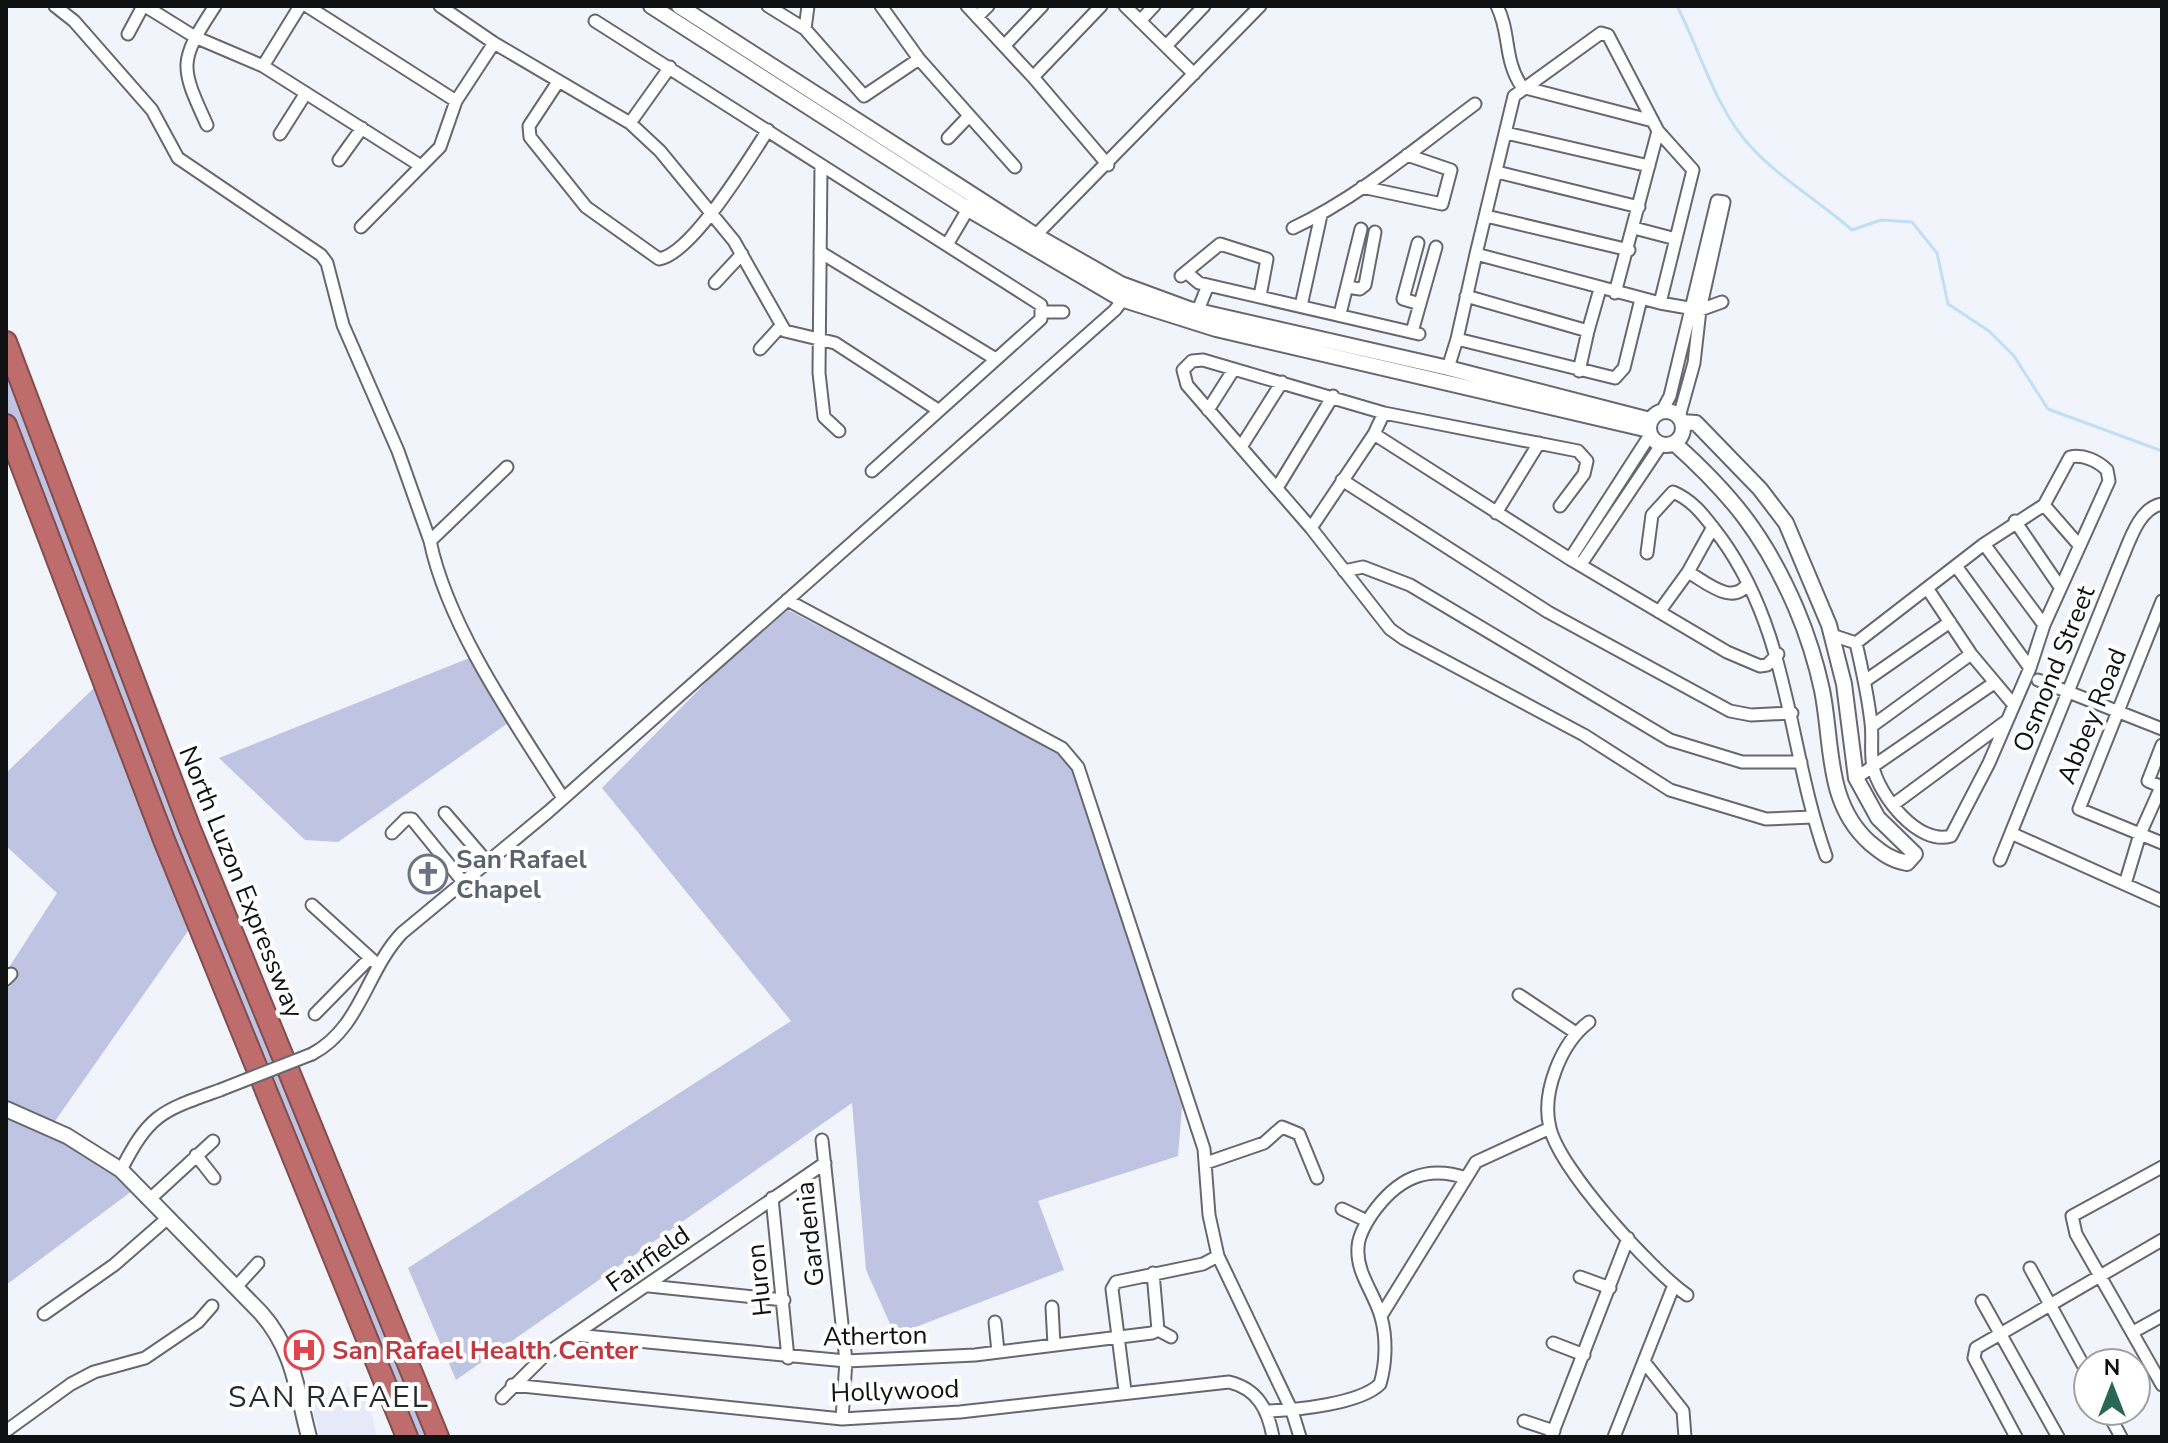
<svg xmlns="http://www.w3.org/2000/svg" width="2168" height="1443" viewBox="0 0 2168 1443" font-family="'Nunito Sans',sans-serif">
	<style>
		.built { fill: #e6e9f9 }
		.green { fill: #bec4e1 }
		.lines { fill: none; stroke-linecap: round; stroke-linejoin: round }
		.stream { stroke: #c1def7; stroke-width: 3 }
		.minor-casing { stroke: #666870; stroke-width: 15 }
		.tertiary-casing { stroke: #666870; stroke-width: 18 }
		.motorway-casing { stroke: #814d4d; stroke-width: 24 }
		.minor { stroke: #fff; stroke-width: 11 }
		.tertiary { stroke: #fff; stroke-width: 14 }
		.motorway { stroke: #be6d6c; stroke-width: 20 }
		.minor-bridge-casing { stroke: #666870; stroke-width: 15; stroke-linecap: butt }
		.minor-bridge { stroke: #fff; stroke-width: 11 }
		.labels { text-anchor: middle; dominant-baseline: central; stroke-width: 8; stroke-linejoin: round; paint-order: stroke }
		.street-label { font-size: 26px; fill: #101113; stroke: #fff }
		.worship-label { font-size: 26px; font-weight: bold; fill: #5b616d; stroke: #fff; text-anchor: start }
		.health-label { font-size: 26px; font-weight: bold; fill: #be3a42; stroke: #fff; text-anchor: start }
		.quarter-label { font-size: 30px; letter-spacing: 2px; fill: #27292f; stroke: #fff }
	</style>
	<rect width="100%" height="100%" fill="#f2f4fc"/>
	<path class="built" d="M364,1383L377,1437H320L310,1397Z"/>
	<path class="green" d="M6,358L431,1437H411L394,1399L6,411Z
		M786,609L1051,747L1070,762L1182,1107L1178,1156L1038,1201L1064,1270L895,1335L866,1270L852,1103L456,1380L408,1268L791,1021L602,788L735,653Z
		M472,657L511,721L338,842L305,840L219,758Z
		M99,683L193,924L53,1124L6,1104V972L57,893L6,846V773Z
		M6,1115L85,1149L136,1188L6,1285Z"/>
	<g class="lines">
		<path class="stream" d="M1677,6C1701,52 1715,109 1752,148C1782,180 1819,201 1852,230L1881,220L1912,222L1937,253L1948,304L1989,331L2014,356L2048,409L2162,451"/>
		<g class="minor-casing">
			<path id="minor" d="M55,6L74,21L152,110L178,158L321,255L327,263L343,325L398,451L430,541
				M145,6L195,37L263,66L421,166
				M307,6L456,101
				M440,6L494,43L630,123L660,151L734,241L785,331L835,343L938,410
				M768,6L805,29L864,96L919,59
				M881,6L919,59L1015,167
				M967,6L1033,77
				M1101,6L1033,77L1108,165
				M1125,6L1194,74
				M1497,6C1511,34 1503,59 1522,87L1653,121
				M977,17L988,6
				M595,21L1041,305V319L872,471
				M1140,21L1154,6
				M805,29L808,6
				M128,34L143,6
				M1004,46L1042,6
				M1166,46L1204,6
				M263,66L300,6
				M558,82L529,126L530,137L586,207L659,259C692,254 749,159 768,130
				M630,123L670,67
				M207,125C180,66 178,62 215,6
				M1506,133L1649,166
				M280,134L306,93
				M948,138L969,116
				M339,160L362,128
				M821,165L819,373L824,417L839,431
				M1497,172L1639,207
				M1362,187L1442,204L1451,170L1407,155
				M1486,216L1629,250
				M361,227L440,147L456,101L494,43
				M1293,228C1359,197 1417,147 1475,104
				M1634,228L1676,239
				M1031,240L1260,6
				M948,243L971,204
				M1418,243L1403,299L1420,304
				M820,252L994,358
				M1476,254L1514,96L1601,33L1608,35L1658,131L1693,170L1660,303
				M1186,272L1199,283L1419,334
				M1181,276L1220,244L1267,259L1260,296
				M715,283L742,254
				M1347,287L1360,289L1365,285L1375,232
				M1615,293L1658,131
				M1466,296L1588,331L1600,289
				M1641,299L1624,368L1615,378L1457,339L1476,254L1660,303L1700,310L1722,302
				M1301,306L1321,215
				M1043,312H1063
				M1340,314L1361,229
				M1195,318L1208,285
				M1412,332L1436,247
				M760,349L781,326
				M1448,368L1457,339
				M1579,371L1588,331
				M1208,410L1234,369
				M1662,411L1670,396L1717,201L1724,202L1700,310L1694,363L1679,417
				M1374,434L1570,559L1727,652L1760,666L1767,665L1778,654
				M1241,447L1282,382
				M2070,457C2083,454 2098,461 2107,470L2109,481L2044,625L2030,668L1989,763L1951,836C1918,846 1879,795 1873,767C1870,753 1873,737 1871,723C1868,695 1862,669 1856,643L1984,544L2044,505Z
				M507,467L430,541C448,627 515,723 563,798
				M1342,480L1548,612L1730,711L1751,715L1792,713
				M1277,488L1333,396
				M2044,505L2078,544
				M1560,506L1584,474L1587,461L1578,451L1384,413L1203,360L1192,361L1183,370L1187,385L1311,528L1390,629L1404,639L1584,735L1670,790L1766,819L1812,817
				M1496,513L1539,443
				M2015,521L2060,587
				M1311,528L1374,434L1384,413
				M1984,544L2044,625
				M1647,553L1652,515L1673,492C1695,501 1707,520 1721,538C1790,633 1788,749 1826,856
				M1570,559L1650,435
				M1581,564L1661,445
				M1956,566L2030,668
				M1344,571L1363,567L1410,585L1670,740L1742,762H1801
				M1688,572C1706,582 1733,607 1748,583
				M1927,588L1971,654L2013,704
				M787,600L1062,748L1078,767L1204,1149L1209,1215L1218,1256L1292,1411L1300,1437
				M2162,601L2079,809L2162,843
				M1659,612L1688,572L1713,527
				M1830,629L1832,635L1856,643
				M2038,680L2162,729
				M1865,681L1950,622
				M1872,726L1971,654
				M2162,745L2148,781L2162,787
				M1856,778L1994,683
				M1894,804L2005,722
				M445,813L488,863
				M392,833L406,819H412L464,883
				M2013,834L2162,901
				M2000,860L2118,568C2128,547 2137,508 2162,504
				M2125,884L2140,834L2161,787
				M312,905L378,965
				M6,979L11,974
				M1519,995L1576,1033
				M315,1014L369,959
				M1589,1022C1561,1043 1541,1093 1550,1128C1560,1170 1651,1270 1687,1295
				M312,1054C361,1028 366,971 402,933L548,812L1115,310L1121,302V293
				M822,1140L846,1361L842,1419
				M196,1155L214,1178
				M1206,1163L1264,1143L1282,1127L1299,1134L1317,1178
				M2162,1167L2072,1216L2076,1234L2162,1385
				M121,1170C150,1113 162,1111 220,1090
				M772,1198L788,1358
				M150,1199L213,1141
				M1342,1209L1367,1221
				M2030,1268L2088,1374
				M1153,1273L1158,1330
				M1580,1277L1610,1288
				M649,1286L784,1300
				M236,1287L258,1263
				M1982,1301L2058,1437
				M1052,1307L1054,1345
				M44,1314L114,1265L169,1217
				M1381,1316L1476,1162L1550,1128
				M995,1322L998,1352
				M2133,1332L2162,1316
				M575,1335L846,1361L975,1355L1152,1333L1158,1330L1171,1337
				M1553,1343L1584,1355
				M1645,1363L1683,1411L1685,1437
				M512,1385L842,1419L960,1412L1229,1382C1258,1389 1268,1410 1273,1437
				M1125,1391L1112,1289L1116,1282L1203,1264L1218,1256
				M502,1398L546,1354L825,1163
				M1268,1411C1296,1410 1360,1404 1380,1384C1386,1364 1387,1338 1381,1317C1375,1294 1356,1273 1358,1248C1358,1236 1366,1223 1372,1214C1396,1180 1425,1164 1466,1178
				M2107,1411L2121,1437
				M1524,1421L1554,1431
				M6,1431L71,1384L94,1372L145,1358L198,1322L212,1306
				M1551,1437L1628,1238
				M1614,1437L1674,1285
				M2016,1437L1974,1358L1976,1348L2162,1240"/>
		</g>
		<g class="tertiary-casing">
			<path id="tertiary" d="M651,6L968,209L1121,299L1216,329L1649,430
				M679,6L1035,235L1121,284L1189,309L1448,368L1650,420
				M1649 428a17 17 0 1 1 34 0a17 17 0 1 1-34 0Z
				M1674,443C1732,495 1765,536 1796,608C1807,634 1816,662 1822,690C1833,744 1825,803 1870,843C1882,853 1891,860 1907,863L1915,854L1878,818L1856,778L1844,684L1829,625L1786,523L1760,489L1696,423L1682,422
				M6,1109L67,1136L121,1170L261,1313C294,1350 297,1392 309,1437"/>
		</g>
		<g class="motorway-casing">
			<path id="motorway" d="M6,342L190,829L438,1437
				M6,425L164,840L407,1437"/>
		</g>
		<use href="#minor" class="minor"/>
		<use href="#tertiary" class="tertiary"/>
		<use href="#motorway" class="motorway"/>
		<g class="minor-bridge-casing">
			<path id="minor-bridge" d="M220,1090L312,1054"/>
		</g>
		<use href="#minor-bridge" class="minor-bridge"/>
	</g>
	<defs>
		<g id="church-ring" transform="scale(2)"><circle r="9.5" fill="#fff" stroke="#6b7280" stroke-width="1.5"/><path d="M-1.2-6h2.4v3.5h3.3v2.4h-3.3V6h-2.4V-.1h-3.3v-2.4h3.3Z" fill="#6b7280"/></g>
		<g id="hospital-ring" transform="scale(2)"><circle r="9.5" fill="#fff" stroke="#e0444e" stroke-width="1.5"/><path d="M-5-5h3v3.5h4V-5h3V5h-3V1.5h-4V5h-3Z" fill="#e0444e"/></g>
	</defs>
	<g fill-rule="evenodd">
		<use href="#church-ring" x="428" y="874"/>
		<use href="#hospital-ring" x="304" y="1350"/>
	</g>
	<g class="labels">
		<g class="street-label">
			<text transform="translate(2054 669) rotate(-68)">Osmond Street</text>
			<text transform="translate(2092 716) rotate(-68)">Abbey Road</text>
			<text transform="translate(241 882) rotate(68)">North Luzon Expressway</text>
			<text transform="translate(810 1234) rotate(-96)">Gardenia</text>
			<text transform="translate(648 1259) rotate(-35)">Fairfield</text>
			<text transform="translate(759 1280) rotate(-96)">Huron</text>
			<text transform="translate(875 1336) rotate(-1)">Atherton</text>
			<text transform="translate(895 1391) rotate(-2)">Hollywood</text>
		</g>
		<g class="worship-label">
			<text x="456" y="859">San Rafael<tspan x="456" dy="30">Chapel</tspan></text>
		</g>
		<g class="health-label">
			<text x="332" y="1350">San Rafael Health Center</text>
		</g>
		<g class="quarter-label">
			<text x="329" y="1397">SAN RAFAEL</text>
		</g>
	</g>
	<rect width="2168" height="1443" fill="none" stroke="#101113" stroke-width="16"/>
	<g transform="translate(2112 1387)"><circle r="38" fill="#ffffff" stroke="#9fa0a1" stroke-width="2"/>
	<path d="M0-6L14 30L0 20L-14 30Z" fill="#276754"/>
	<text y="-12" font-size="22" font-weight="bold" text-anchor="middle" fill="#101113">N</text>
	</g>
</svg>
